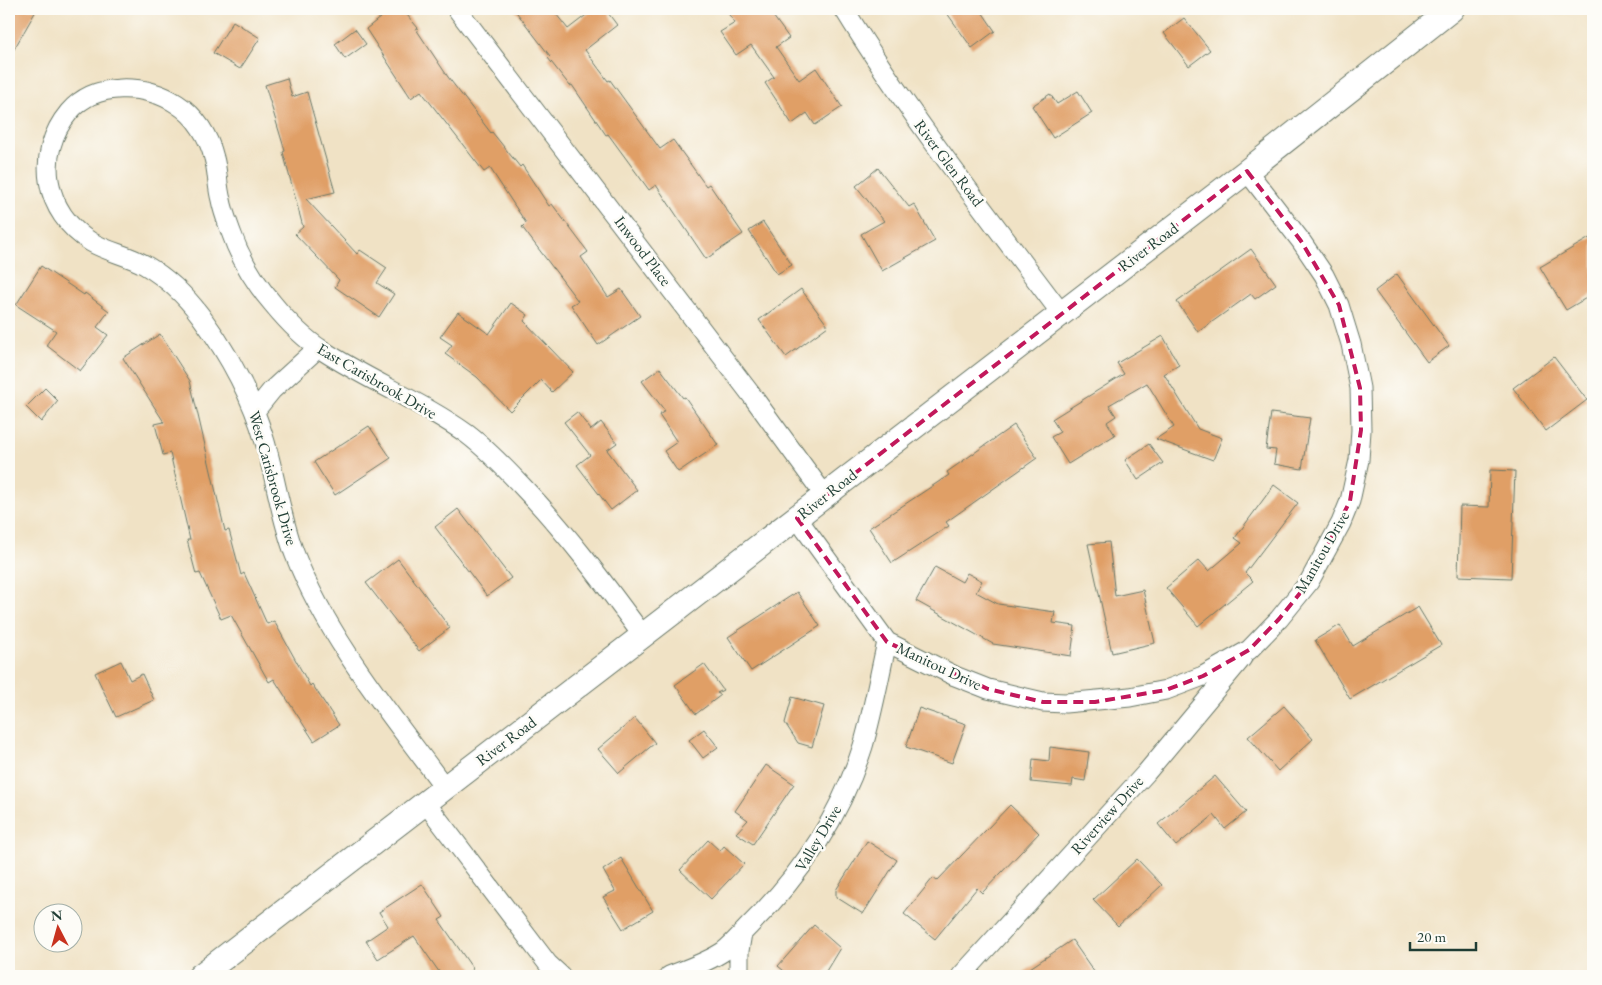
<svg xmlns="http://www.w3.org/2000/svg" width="1602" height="985" viewBox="0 0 1602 985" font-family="'EB Garamond',serif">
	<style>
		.building { fill: #e09f66 }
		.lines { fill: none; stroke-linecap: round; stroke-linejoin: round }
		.minor-casing { stroke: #687767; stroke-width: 21 }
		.tertiary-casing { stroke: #687767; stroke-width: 26 }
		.minor { stroke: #fff; stroke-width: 19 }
		.tertiary { stroke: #fff; stroke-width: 24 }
		.marked { fill: none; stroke: #c2185b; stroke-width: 4; stroke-dasharray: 10 6; stroke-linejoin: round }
		.labels { text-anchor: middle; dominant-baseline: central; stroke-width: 5; stroke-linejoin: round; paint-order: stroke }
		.street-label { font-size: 16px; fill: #1f3d34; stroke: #fdfcf7 }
	</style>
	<rect width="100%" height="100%" fill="#fdfcf7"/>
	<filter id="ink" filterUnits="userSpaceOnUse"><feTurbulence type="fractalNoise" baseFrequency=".02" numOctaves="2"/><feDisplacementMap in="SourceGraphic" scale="10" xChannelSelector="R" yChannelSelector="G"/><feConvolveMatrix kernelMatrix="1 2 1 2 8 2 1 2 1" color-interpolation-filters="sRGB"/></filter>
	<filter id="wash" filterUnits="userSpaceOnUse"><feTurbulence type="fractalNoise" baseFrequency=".0096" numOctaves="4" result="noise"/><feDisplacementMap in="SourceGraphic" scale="20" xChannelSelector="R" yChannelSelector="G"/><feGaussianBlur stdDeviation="1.12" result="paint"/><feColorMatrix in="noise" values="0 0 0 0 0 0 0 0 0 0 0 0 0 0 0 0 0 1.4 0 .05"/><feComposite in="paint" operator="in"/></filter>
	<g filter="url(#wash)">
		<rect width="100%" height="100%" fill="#f0e2c5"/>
		<g id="blocks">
			<path class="building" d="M9,9H37L9,58Z
				M391,9H402L418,28L416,29L448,77L491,133L492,132L520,167L522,165L549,206L552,204L588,252L581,257L608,297L621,289L640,316L598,345L571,305L578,301L522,227L526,223L490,168L484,172L421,91L411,98L366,29Z
				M514,9H552L568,29L594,9H605L617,25L585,50L608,81L610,80L660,149L673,140L706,186L709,184L743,234L706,259L656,185L649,190L608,134L606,135L572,85L570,86L548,58L550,56Z
				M725,9H768L789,38L776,47L799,80L816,68L842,107L815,125L807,113L792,124L765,83L774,77L751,45L736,55L720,32L735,23Z
				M944,9H980L995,31L972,48Z
				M1184,18L1210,50L1189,66L1164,33Z
				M233,21L260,38L240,69L213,53Z
				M355,29L366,44L345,59L335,44Z
				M287,78L292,97L307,92L335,192L306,199L357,254L360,250L387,268L377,283L394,294L379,317L335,287L339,280L295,234L303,227L283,152L285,151L265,85Z
				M1078,91L1092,113L1053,138L1032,106L1050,94L1057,104Z
				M878,168L909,207L914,204L935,241L882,271L861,234L884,221L856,186Z
				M763,222L792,265L777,274L749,231Z
				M1593,236V294L1566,310L1540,267Z
				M1251,249L1276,284L1255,299L1251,294L1198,332L1177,302Z
				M41,266L84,295L85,293L109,311L97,327L108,335L80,371L46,345L56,331L16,305Z
				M1397,274L1449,346L1427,362L1375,291Z
				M801,289L828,326L786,357L759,320Z
				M511,303L528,315L524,321L573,372L552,392L541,380L510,411L477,377L445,354L452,345L440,337L458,312L489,334Z
				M160,334L190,381L225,531L229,530L241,575L244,573L267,624L274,621L310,686L312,684L339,725L314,741L274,679L269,682L231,615L221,619L200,573L196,574L187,540H190L170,453L163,455L155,424L164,422L123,358Z
				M1163,336L1179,365L1164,374L1198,429L1222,438L1213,460L1156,439L1174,427L1147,383L1109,405L1116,416L1107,422L1115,435L1068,464L1051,437L1060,432L1052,419L1124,374L1117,363Z
				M1554,357L1587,400L1546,431L1513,388Z
				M660,368L683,398L685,397L718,445L678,472L664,451L677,442L659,415L665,411L642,381Z
				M45,388L58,401L41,422L26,407Z
				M577,412L591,430L601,422L617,443L607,450L637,490L611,510L577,465L590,455L564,422Z
				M1271,413L1310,418L1302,469L1274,464L1276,450L1266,449Z
				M1014,425L1037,458L946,522L949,526L892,563L869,528L949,475L947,472Z
				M369,426L391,458L335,495L314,462Z
				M1149,444L1163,463L1138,480L1125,460Z
				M1490,470L1515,471L1511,578L1458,576L1460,506L1489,507Z
				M1274,485L1298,503L1245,573L1253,581L1198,626L1166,588L1199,560L1209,571L1242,543L1235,538Z
				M458,509L511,578L487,596L435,527Z
				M1109,542L1115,596L1143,590L1155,643L1112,653L1088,544Z
				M398,559L450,628L419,651L366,583Z
				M935,567L962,582L967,573L982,581L976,592L998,604L1055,612L1053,623L1075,626L1071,656L993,644L916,601Z
				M797,592L820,626L751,671L728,637Z
				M1418,607L1441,645L1350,699L1315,640L1340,625L1353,646Z
				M121,661L130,680L142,674L154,700L116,717L95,673Z
				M704,664L723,690L717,693L721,695L696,714L675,685Z
				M792,697L824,706L812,747L798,743L785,723Z
				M1284,706L1313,739L1278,771L1248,737Z
				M919,708L966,724L952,763L906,747Z
				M635,718L655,743L619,773L598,749Z
				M704,729L718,747L703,758L689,740Z
				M1050,747L1089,752L1085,781L1073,779L1072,786L1031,782L1033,759L1049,761Z
				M766,765L794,784L753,844L736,833L748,820L735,811Z
				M1215,776L1246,812L1225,829L1214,815L1176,846L1158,824Z
				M1010,805L1039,833L982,893L977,888L935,939L904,914L933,878L937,881Z
				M708,840L720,851L724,846L744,864L711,899L680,870Z
				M867,841L897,860L863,914L836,897V890Z
				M621,858L653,911L623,929L603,897L615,891L603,870Z
				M1137,859L1162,885L1118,926L1093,900Z
				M422,884L444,917L439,920L473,969L463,976H442L414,936L378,959L366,941L388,926L379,912Z
				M814,925L840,948L823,976H790L778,966Z
				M1072,940L1097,976H1018Z"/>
		</g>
	</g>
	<g filter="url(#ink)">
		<use href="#blocks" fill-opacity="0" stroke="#687767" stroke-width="1"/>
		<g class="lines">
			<g class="minor-casing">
				<path id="minor" d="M457,9L753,397L825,496
					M844,9C909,115 986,213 1061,313
					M255,411L272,390L318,348
					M797,518L887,642L955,676L988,689L1043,702L1065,703L1130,697L1166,690L1203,676L1249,650L1279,619L1309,582L1341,523L1350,501L1359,460L1361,430L1360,388L1351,344L1339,305L1324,275L1301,241L1247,171
					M445,788C391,714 329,641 295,555C281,519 276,480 265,442C252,397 228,353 200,315C185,295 167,278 145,265C128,255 108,252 91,242C44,213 34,154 69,112C95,81 146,84 177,104C196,116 209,137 214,158C218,172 217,186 221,200C223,211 227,221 231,232C240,258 255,283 273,304C287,321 303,338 322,350C369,381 421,401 467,434C487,449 505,468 522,486C567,533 605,584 643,636
					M425,802L548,964L561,976
					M669,976C687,969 708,962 724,951C734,943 742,933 751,924C802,874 841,814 863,746C873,712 879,677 887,642
					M739,976V951L742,933
					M961,976L1146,773L1242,658"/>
			</g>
			<g class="tertiary-casing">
				<path id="tertiary" d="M200,976L1247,171L1452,9"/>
			</g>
			<use href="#minor" class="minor"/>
			<use href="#tertiary" class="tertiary"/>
		</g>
	</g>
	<path class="marked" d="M1247,171L1301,241L1339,305L1360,388L1361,430L1350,501L1309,582L1279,619L1249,650L1203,676L1166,690L1095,702H1043L988,689L887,642L797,518Z"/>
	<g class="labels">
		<g class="street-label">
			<text transform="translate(949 163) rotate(53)">River Glen Road</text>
			<text transform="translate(1148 247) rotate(-37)">River Road</text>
			<text transform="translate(643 251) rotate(53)">Inwood Place</text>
			<text transform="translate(377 381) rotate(30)">East Carisbrook Drive</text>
			<text transform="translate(273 478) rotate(74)">West Carisbrook Drive</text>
			<text transform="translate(827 494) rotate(-38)">River Road</text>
			<text transform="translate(1322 552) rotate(-60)">Manitou Drive</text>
			<text transform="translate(939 666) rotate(25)">Manitou Drive</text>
			<text transform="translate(506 741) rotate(-37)">River Road</text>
			<text transform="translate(1107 815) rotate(-48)">Riverview Drive</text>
			<text transform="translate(818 838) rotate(-59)">Valley Drive</text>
		</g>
	</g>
	<rect width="1602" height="985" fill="none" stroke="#fdfcf7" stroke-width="30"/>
	<g transform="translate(58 928) rotate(354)"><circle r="24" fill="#fdfcf7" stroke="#a4b0a9"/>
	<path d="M0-4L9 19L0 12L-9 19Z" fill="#c8321e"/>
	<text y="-8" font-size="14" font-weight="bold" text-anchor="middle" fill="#1f3d34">N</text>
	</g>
	<path d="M1410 942v8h66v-8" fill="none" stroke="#1f3d34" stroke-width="2.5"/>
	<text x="1417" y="942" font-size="15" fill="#1f3d34" stroke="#fdfcf7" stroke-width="4" paint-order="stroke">20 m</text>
</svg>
